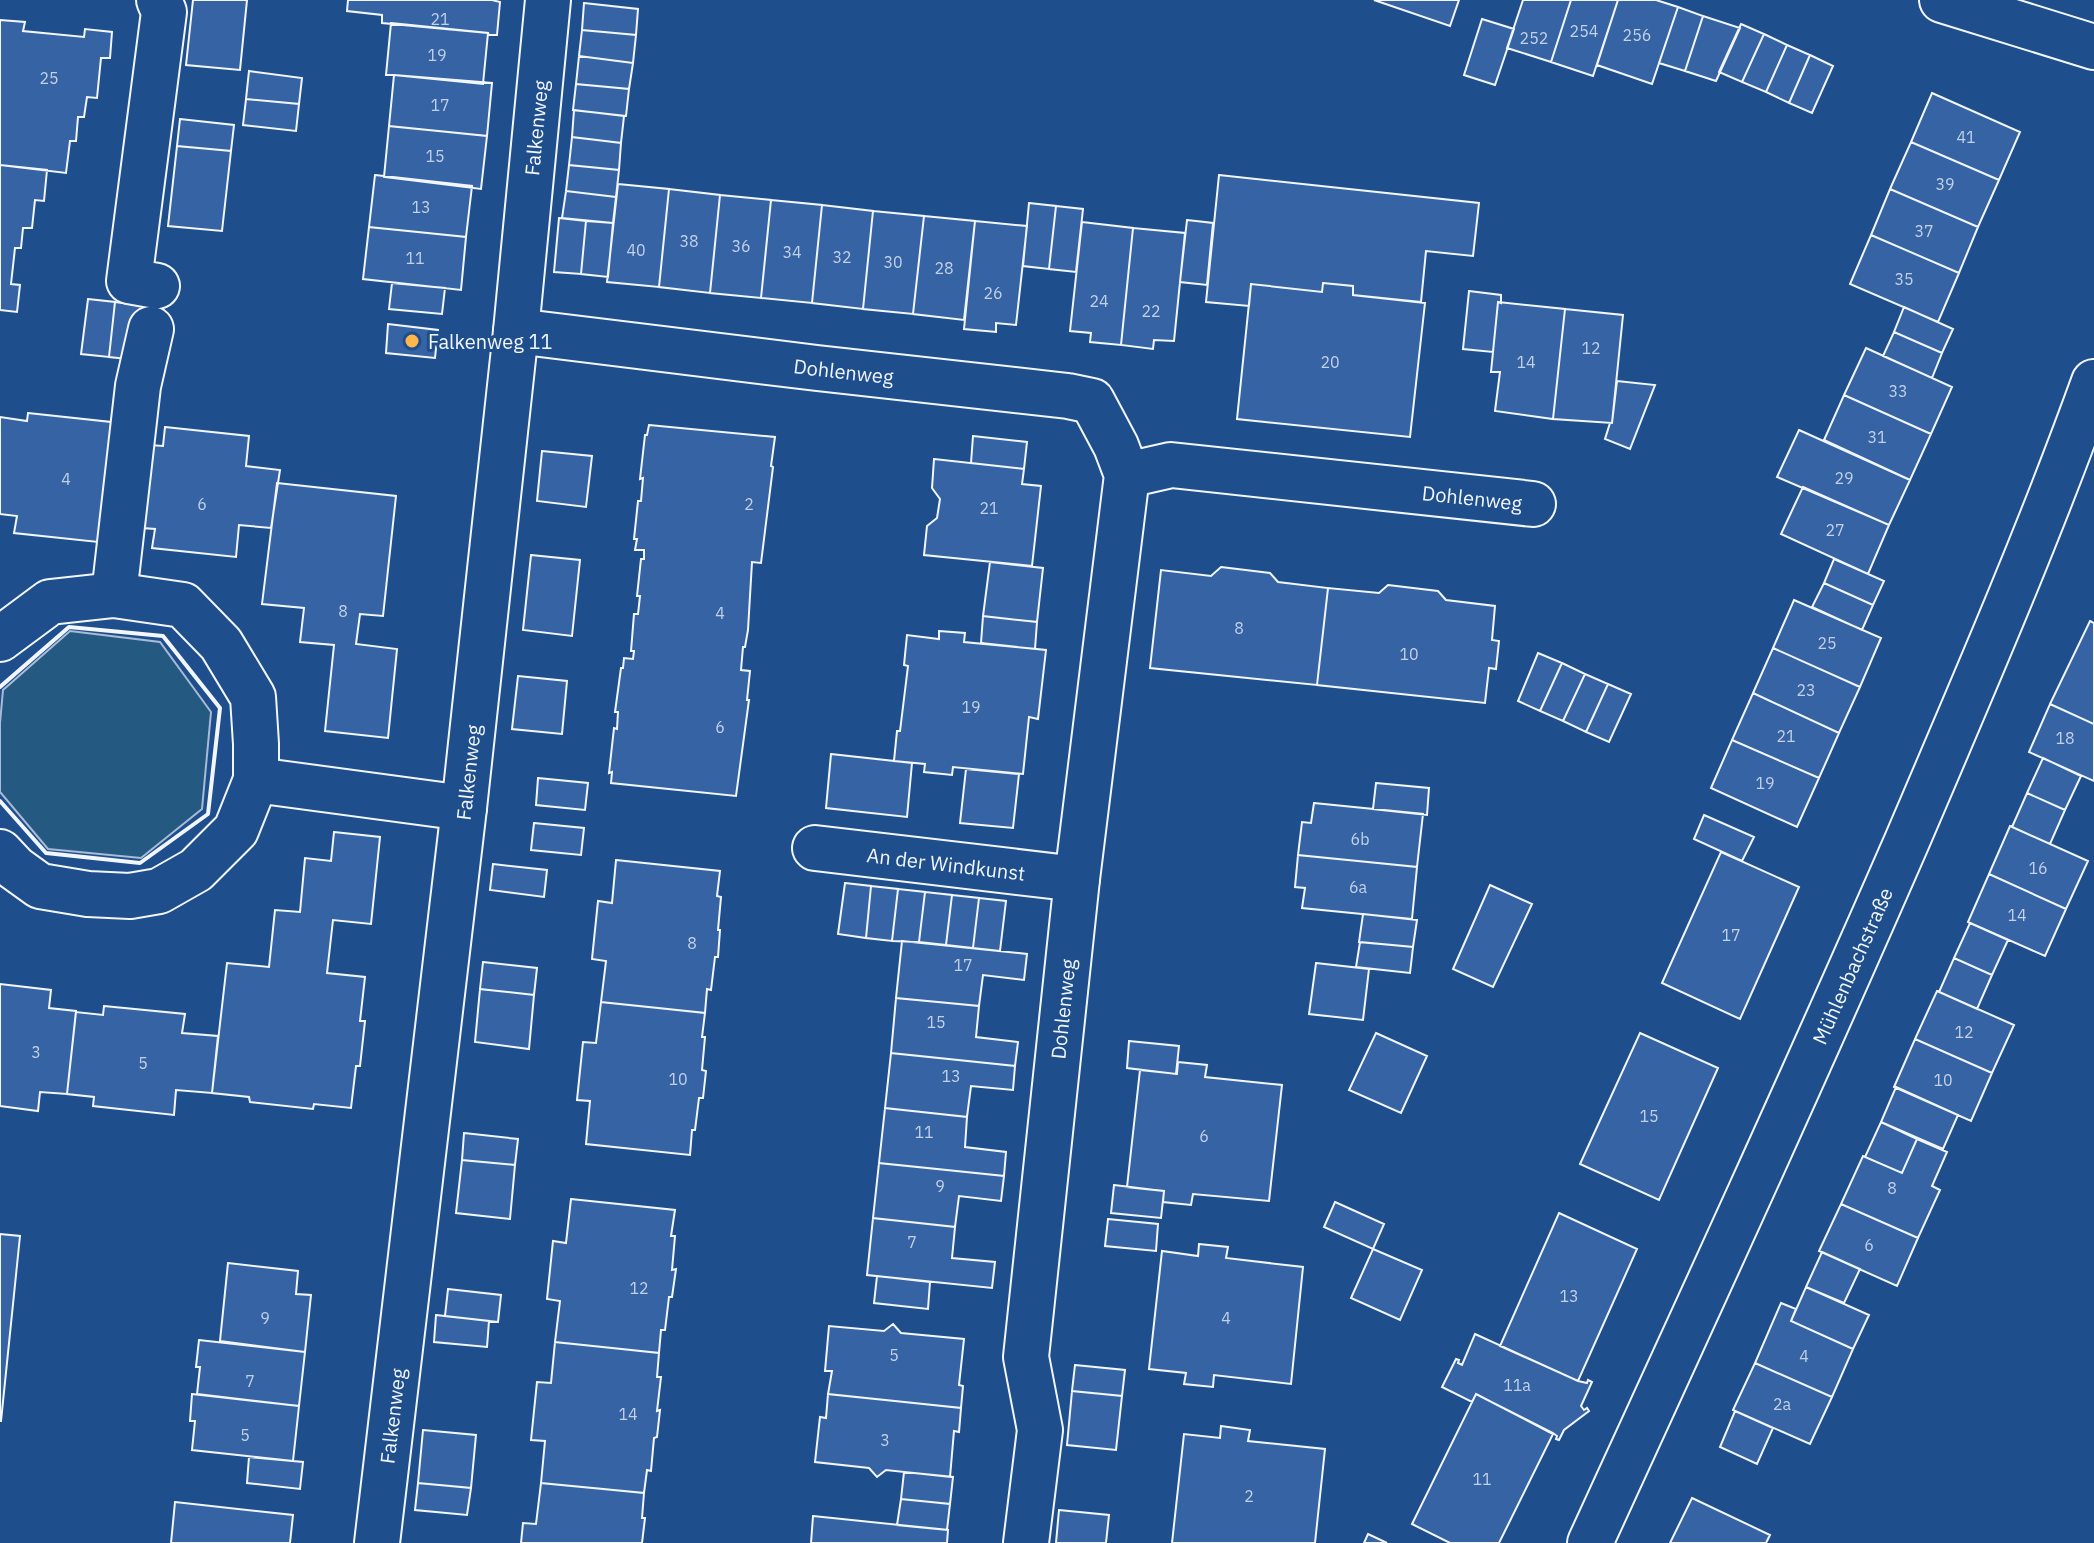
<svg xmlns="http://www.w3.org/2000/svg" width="2094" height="1543" viewBox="0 0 2094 1543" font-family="'IBM Plex Sans',sans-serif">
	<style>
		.green { fill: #245a82; stroke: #a8bbd7; stroke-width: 2 }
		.building { fill: #3563a3; stroke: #f2f6ff; stroke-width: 2 }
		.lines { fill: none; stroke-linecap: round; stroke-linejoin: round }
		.street-casing { stroke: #f2f6ff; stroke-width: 48 }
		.secondary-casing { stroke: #f2f6ff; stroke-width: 48 }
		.street { stroke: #1f4e8c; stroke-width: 44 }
		.secondary { stroke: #1f4e8c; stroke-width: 44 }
		.wall { stroke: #f2f6ff; stroke-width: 4 }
		.poi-dot { fill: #ffb74d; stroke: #1f4e8c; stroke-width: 3 }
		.labels { text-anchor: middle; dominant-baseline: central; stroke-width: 6; stroke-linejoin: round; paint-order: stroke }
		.number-label { font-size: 16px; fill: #c3d1e8 }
		.street-label { font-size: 20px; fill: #f2f6ff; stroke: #1f4e8c }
		.poi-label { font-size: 20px; fill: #f2f6ff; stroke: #1f4e8c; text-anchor: start }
	</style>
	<rect width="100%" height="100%" fill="#1f4e8c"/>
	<path class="green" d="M70,631L160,642L211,712L202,809L141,858L48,849L0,792V723L3,690Z"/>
	<path class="building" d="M193,0H247L240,70L186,65Z
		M348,0H492L500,2L497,35H489L488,33L382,23V15L347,11Z
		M1374,0H1459L1450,26Z
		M1523,0H1571L1551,62L1507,48Z
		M1571,0H1618L1593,76L1551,62Z
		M1618,0H1656L1678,7L1652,84L1597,65Z
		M584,3L638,9L636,35L582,30Z
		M1678,7L1703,16L1685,71L1659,63Z
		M1703,16L1740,28L1716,81L1685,71Z
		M1482,19L1514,29L1495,85L1464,75Z
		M0,20L25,22L23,31L84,37L85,29L112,32L110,58H101L97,98L87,97L84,117H78L76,141H70L66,173L0,165Z
		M391,23L488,33L483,84L394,75H386Z
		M1741,24L1764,34L1742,82L1719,72Z
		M582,30L636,35L633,63L579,56Z
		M1764,34L1787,45L1766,92L1742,82Z
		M1787,45L1810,55L1789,103L1766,92Z
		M1810,55L1833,66L1812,113L1789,103Z
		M579,56L633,63L629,89L576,84Z
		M249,71L302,78L299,104L246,99Z
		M394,75L492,83L487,136L389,126Z
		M576,84L629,89L626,116L573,110Z
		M1932,93L2020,132L1999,180L1911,142Z
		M246,99L299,104L296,131L243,125Z
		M574,110L624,116L621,143L572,137Z
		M180,119L234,125L231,151L177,146Z
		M389,126L487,136L481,189L384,177Z
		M572,137L621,143L619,170L569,165Z
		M1911,142L1999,180L1978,227L1890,189Z
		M177,146L231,151L222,231L168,226Z
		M0,165L47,170L44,201L35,200L32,228H23L21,248H15L11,284L20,285L17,312L0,310Z
		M569,165L619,170L616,197L566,191Z
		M375,175L472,186L466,237L369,227Z
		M1219,175L1479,203L1473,256L1426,251L1421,302L1353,295V286L1323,283L1322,292L1251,284L1249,306L1206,302Z
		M618,184L669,189L659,287L607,282Z
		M669,189L720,195L710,293L659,287Z
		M1890,189L1978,227L1959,273L1871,235Z
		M566,191L616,197L613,223L562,218Z
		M720,195L771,200L761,298L710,293Z
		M771,200L822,205L812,303L761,298Z
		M1029,203L1056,206L1049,269L1023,266Z
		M822,205L873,211L863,309L812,303Z
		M1056,206L1083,209L1076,272L1049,269Z
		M873,211L924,216L913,314L863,309Z
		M924,216L975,221L964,320L913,314Z
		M559,218L586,221L581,274L554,272Z
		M1187,220L1213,223L1207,285L1180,282Z
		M586,221L613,223L608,277L581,274Z
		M975,221L1027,226L1016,325L996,323V332L964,329Z
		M1082,222L1133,228L1121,345L1090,342L1091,333L1070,331Z
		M369,227L466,237L461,290L363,279Z
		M1133,228L1185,233L1174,341L1154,340L1153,349L1121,345Z
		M1871,235L1959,273L1938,322L1850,284Z
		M392,283L445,288L442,314L389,309Z
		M1323,283L1353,286V295L1425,303L1410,437L1237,419L1251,284L1322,292Z
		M1469,291L1501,295V303L1498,302L1493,352L1463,349Z
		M88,299L115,302L109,357L81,354Z
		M115,302L144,306L137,360L109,357Z
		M1498,302L1565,309L1553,419L1495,411L1500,372H1491Z
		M1904,307L1953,329L1942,353L1894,332Z
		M1565,309L1623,315L1612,423L1553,419Z
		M388,324L438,330L435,358L386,353Z
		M1894,332L1942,353L1932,378L1883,356Z
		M1866,348L1952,387L1931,434L1844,395Z
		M1617,381L1655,385L1630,449L1605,439L1610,423H1612Z
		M1844,395L1931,434L1910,480L1824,440Z
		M28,413L111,422L110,441L136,444L128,527L100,523L98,542L14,533L17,516L0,514V417L27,421Z
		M649,425L775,437L771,466L773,467L761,563L752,562L748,630L745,647H743L741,670L750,671L747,700H749L736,796L611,783L612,772L609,773L614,728L617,729L618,712H615L621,668H623L624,658L633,659L634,651H631L634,614H638L640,596H637L641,559H644V550H635L637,539H634L638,501H641L643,478L640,479L645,435H647Z
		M165,427L249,436L246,466L280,470L271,528L239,525L236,557L152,548L155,529L128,527L136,444L163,446Z
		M1799,430L1910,480L1889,525L1777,477Z
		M973,436L1027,442L1024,469L971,463Z
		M542,451L592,456L586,507L537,501Z
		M934,459L1024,469L1022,484L1041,486L1032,566L924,555L927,526L937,518L940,499L932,488Z
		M277,483L396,496L383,616L360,614L356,644L397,649L388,738L325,731L334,645L300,642L304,608L262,604Z
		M1803,487L1889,525L1868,574L1781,534Z
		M531,555L580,560L572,636L523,630Z
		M1834,559L1884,581L1873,605L1824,583Z
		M990,562L1043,568L1037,622L983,616Z
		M1221,567L1270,573L1278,582L1328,588L1317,685L1150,668L1161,570L1211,576Z
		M1824,583L1873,605L1862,630L1812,607Z
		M1388,585L1438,591L1446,600L1495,606L1492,640L1499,641L1496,669L1489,668L1485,703L1317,685L1328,588L1379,593Z
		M1794,600L1881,638L1860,687L1773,648Z
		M983,616L1037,622L1035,649L981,643Z
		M2090,621L2094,623V724L2050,704Z
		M939,631L965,633L964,642L1046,650L1038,719L1029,717L1023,774L953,767L952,775L924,772L925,764L894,761L897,731H900L908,666L904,665L907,635L939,639Z
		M1773,648L1860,687L1839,733L1753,693Z
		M1538,653L1562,663L1540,711L1518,701Z
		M1562,663L1585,674L1563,721L1540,711Z
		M1585,674L1608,684L1586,732L1563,721Z
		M518,676L567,681L562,734L512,729Z
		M1608,684L1631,694L1609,742L1586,732Z
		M1753,693L1839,733L1819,778L1732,740Z
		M2050,704L2094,724V781L2029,752Z
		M1732,740L1819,778L1797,827L1711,788Z
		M831,754L912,763L907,817L826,808Z
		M2043,758L2081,776L2065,810L2027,793Z
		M966,769L1019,774L1013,828L960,823Z
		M538,778L588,783L585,810L536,805Z
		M1376,783L1429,788L1427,815L1373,809Z
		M2027,793L2065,810L2050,844L2012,827Z
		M1314,803L1423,814L1417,867L1298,855L1302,822L1311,823Z
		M1704,815L1754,837L1742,861L1694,839Z
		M534,823L584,828L581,855L531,850Z
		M2010,826L2088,861L2066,909L1989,874Z
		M334,832L380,837L371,924L333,920L327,973L365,977L360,1021H365L360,1066H356L351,1108L314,1104L313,1109L250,1102L249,1097L212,1093L227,963L269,967L275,910L300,912L305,858L331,861Z
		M1721,852L1799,887L1740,1019L1662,983Z
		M1298,855L1417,867L1412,919L1302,908L1305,888L1295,887Z
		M616,860L720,871L717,896L721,897L718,930H720L718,957H715L711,990L707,989L705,1013L601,1002L606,961L592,959L598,901L612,903Z
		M493,864L547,870L544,897L490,890Z
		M1989,874L2066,909L2045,956L1968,922Z
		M845,883L871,886L866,938L838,934Z
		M1490,885L1532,904L1493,987L1453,969Z
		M871,886L898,889L892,941L866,938Z
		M898,889L925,892L919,942L892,941Z
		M925,892L952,895L946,945L919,942Z
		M952,895L979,898L973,948L946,945Z
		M979,898L1006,901L1000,951L973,948Z
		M1363,914L1417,920L1413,947L1359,942Z
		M1970,923L2008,940L1992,975L1954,958Z
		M902,941L1027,954L1024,980L983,975L979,1006L896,998Z
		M1360,942L1413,947L1410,973L1356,967Z
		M1954,958L1992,975L1977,1009L1939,992Z
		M483,962L537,968L534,995L480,989Z
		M1316,963L1369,969L1363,1020L1309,1014Z
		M0,984L51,990L49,1008L76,1011L67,1094L40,1092L38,1111L0,1106Z
		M480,989L534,995L529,1049L475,1042Z
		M1937,991L2014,1025L1992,1073L1915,1039Z
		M896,998L979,1006L976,1037L1018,1042L1015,1066L891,1053Z
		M601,1002L705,1013L702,1037H705L702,1070L706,1071L703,1098H699L695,1130H692L690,1155L586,1144L590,1101L577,1100L583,1042L596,1043Z
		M104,1006L185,1014L182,1033L218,1036L212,1093L176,1090L174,1115L93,1106L94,1097L67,1094L76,1012L103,1015Z
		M1376,1033L1427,1056L1401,1113L1349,1090Z
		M1640,1033L1718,1068L1659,1200L1580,1164Z
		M1915,1039L1992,1073L1971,1121L1894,1087Z
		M1129,1041L1179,1046L1176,1074L1127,1068Z
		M891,1053L1015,1066L1013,1090L971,1086L967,1117L885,1108Z
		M1178,1062L1207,1065L1205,1077L1282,1085L1269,1201L1193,1194L1191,1205L1163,1202L1164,1191L1127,1187L1140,1070L1177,1074Z
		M1896,1087L1958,1115L1943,1149L1881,1122Z
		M885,1108L967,1117L965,1147L1006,1152L1004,1176L879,1163Z
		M1881,1122L1917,1139L1902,1173L1865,1157Z
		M464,1133L518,1139L515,1165L462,1160Z
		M1917,1139L1947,1152L1932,1186L1940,1190L1918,1238L1841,1204L1863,1156L1902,1173Z
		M462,1160L515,1165L510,1219L456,1213Z
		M879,1163L1004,1176L1001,1201L959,1196L955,1227L873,1218Z
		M1114,1185L1164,1191L1161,1218L1111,1213Z
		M571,1199L675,1210L671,1236H675L672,1270L676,1269L672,1297H669L665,1330H661L659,1353L555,1342L560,1301L547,1299L553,1241L566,1243Z
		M1335,1202L1384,1224L1373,1249L1324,1227Z
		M1841,1204L1918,1238L1897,1286L1819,1251Z
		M1559,1213L1637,1249L1578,1381L1500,1346Z
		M873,1218L955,1227L952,1258L995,1262L992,1288L867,1275Z
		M1108,1219L1158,1224L1156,1251L1105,1246Z
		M0,1234L20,1236L1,1421H0Z
		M1199,1244L1228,1247L1226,1258L1303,1267L1291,1384L1214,1375L1213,1387L1184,1384L1186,1373L1149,1369L1162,1251L1198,1256Z
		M1373,1249L1422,1270L1400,1320L1351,1298Z
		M1822,1252L1860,1269L1844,1303L1806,1287Z
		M228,1263L298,1271L296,1294L311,1295L305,1352L220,1341Z
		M877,1276L930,1282L928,1309L874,1303Z
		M1806,1287L1869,1315L1853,1349L1791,1321Z
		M448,1289L501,1295L498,1322L445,1316Z
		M1781,1303L1796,1309L1791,1321L1853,1349L1832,1397L1755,1363Z
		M436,1315L489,1321L487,1347L434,1342Z
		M893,1324L901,1333L964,1339L959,1385L963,1386L961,1408L828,1394L832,1371H825L829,1326L884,1331Z
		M1475,1334L1578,1381L1587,1383L1588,1380L1592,1382L1581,1406L1584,1410L1587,1408L1589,1411L1564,1430L1559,1440L1556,1439L1557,1436L1553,1433L1476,1394L1472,1402L1442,1387L1456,1359L1459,1360L1458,1363L1462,1365Z
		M199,1340L305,1352L299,1406L197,1394L200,1367H196Z
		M555,1342L659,1353L657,1377H661L657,1411L660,1410L657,1437L654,1438L651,1471L647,1470L644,1493L541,1483L545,1441L531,1440L537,1382L551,1383Z
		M1755,1363L1832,1397L1810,1444L1733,1410Z
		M1075,1365L1125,1370L1122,1396L1072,1391Z
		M1072,1391L1122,1396L1116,1450L1067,1445Z
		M192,1394L299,1406L293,1461L192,1450L195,1421H190Z
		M828,1394L961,1408L959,1432L954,1431L950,1477L886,1470L877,1477L869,1468L815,1462L820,1417L826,1418Z
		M1476,1394L1553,1434L1499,1543H1450L1412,1524Z
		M1735,1411L1773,1428L1757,1464L1720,1447Z
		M1221,1426L1250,1430L1248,1441L1325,1449L1315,1543H1172L1184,1434L1220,1438Z
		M423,1430L476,1435L471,1488L418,1483Z
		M249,1457L303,1462L300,1489L247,1483Z
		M904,1472L953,1477L950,1504L901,1499Z
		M418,1483L471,1488L467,1515L415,1510Z
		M541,1483L644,1493L642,1518H645L642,1543H521L523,1523L536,1524Z
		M1692,1498L1770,1535L1766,1543H1670Z
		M901,1499L950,1504L947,1530L897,1525Z
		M175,1502L293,1515L290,1543H171Z
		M1059,1510L1109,1515L1106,1543H1056Z
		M813,1516L948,1530L947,1543H811Z
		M1368,1534L1387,1543H1364Z"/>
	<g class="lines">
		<g class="street-casing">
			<g id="street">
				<path d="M1942,0L2094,47"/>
				<path d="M157,286L129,281L164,12L159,0"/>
				<path id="s1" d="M516,331L817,368L1068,396L1092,401L1116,446L1127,475L1077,879L1026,1357L1040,1430L1026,1543"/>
				<path id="s2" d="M1127,475L1171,465L1533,504"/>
				<path d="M114,595L138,386L151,329"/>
				<path d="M0,639L50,602L114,595L183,605L221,644L253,697L256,744V780L236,830L196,870L159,891L130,896L88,894L40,886L15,868L0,852"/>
				<path d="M256,780L464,808"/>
				<path id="s3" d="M815,848L1077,879"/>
				<path id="s4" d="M377,1543L464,808L516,331L548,0"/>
			</g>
		</g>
		<g class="secondary-casing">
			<g id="secondary">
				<path id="s5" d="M1590,1543C1697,1310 1804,1077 1907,841C1972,689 2038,537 2094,382"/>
			</g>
		</g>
		<use href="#street" class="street"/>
		<use href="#secondary" class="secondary"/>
		<path class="wall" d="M0,687L69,627L163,636L220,708L208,814L140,863L46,853L0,801"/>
	</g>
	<circle class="poi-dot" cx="412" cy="341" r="8"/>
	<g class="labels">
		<g class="number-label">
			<text x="440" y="19">21</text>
			<text x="1584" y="31">254</text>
			<text x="1637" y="35">256</text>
			<text x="1534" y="38">252</text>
			<text x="437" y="55">19</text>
			<text x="49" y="78">25</text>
			<text x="440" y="105">17</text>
			<text x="1966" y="137">41</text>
			<text x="435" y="156">15</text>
			<text x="1945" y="184">39</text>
			<text x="421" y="207">13</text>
			<text x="1924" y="231">37</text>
			<text x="689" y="241">38</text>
			<text x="741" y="246">36</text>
			<text x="636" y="250">40</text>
			<text x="792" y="252">34</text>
			<text x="842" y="257">32</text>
			<text x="415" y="258">11</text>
			<text x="893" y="262">30</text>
			<text x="944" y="268">28</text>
			<text x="1904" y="279">35</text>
			<text x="993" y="293">26</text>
			<text x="1099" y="301">24</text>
			<text x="1151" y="311">22</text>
			<text x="1591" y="348">12</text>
			<text x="1330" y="362">20</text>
			<text x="1526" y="362">14</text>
			<text x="1898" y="391">33</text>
			<text x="1877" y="437">31</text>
			<text x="1844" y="478">29</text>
			<text x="66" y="479">4</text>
			<text x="202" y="504">6</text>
			<text x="749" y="504">2</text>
			<text x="989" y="508">21</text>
			<text x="1835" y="530">27</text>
			<text x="343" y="611">8</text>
			<text x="720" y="613">4</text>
			<text x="1239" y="628">8</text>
			<text x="1827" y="643">25</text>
			<text x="1409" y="654">10</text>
			<text x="1806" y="690">23</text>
			<text x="971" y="707">19</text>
			<text x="720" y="727">6</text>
			<text x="1786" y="736">21</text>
			<text x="2065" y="738">18</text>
			<text x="1765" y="783">19</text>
			<text x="1360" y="839">6b</text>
			<text x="2038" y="868">16</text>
			<text x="1358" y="887">6a</text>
			<text x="2017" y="915">14</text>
			<text x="1731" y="935">17</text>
			<text x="692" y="943">8</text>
			<text x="963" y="965">17</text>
			<text x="936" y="1022">15</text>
			<text x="1964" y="1032">12</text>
			<text x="36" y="1052">3</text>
			<text x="143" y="1063">5</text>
			<text x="951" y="1076">13</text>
			<text x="678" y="1079">10</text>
			<text x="1943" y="1080">10</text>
			<text x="1649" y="1116">15</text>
			<text x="924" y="1132">11</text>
			<text x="1204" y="1136">6</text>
			<text x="940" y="1186">9</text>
			<text x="1892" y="1188">8</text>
			<text x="912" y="1242">7</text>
			<text x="1869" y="1245">6</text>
			<text x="639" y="1288">12</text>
			<text x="1569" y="1296">13</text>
			<text x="265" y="1318">9</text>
			<text x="1226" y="1318">4</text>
			<text x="894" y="1355">5</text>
			<text x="1804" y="1356">4</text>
			<text x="250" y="1381">7</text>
			<text x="1517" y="1385">11a</text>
			<text x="1782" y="1404">2a</text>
			<text x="628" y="1414">14</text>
			<text x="245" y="1435">5</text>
			<text x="885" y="1440">3</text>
			<text x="1482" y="1479">11</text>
			<text x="1249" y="1496">2</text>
		</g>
		<g class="street-label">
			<text stroke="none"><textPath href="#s4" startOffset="1424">Falkenweg</textPath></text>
			<text stroke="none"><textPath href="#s1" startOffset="330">Dohlenweg</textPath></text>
			<text stroke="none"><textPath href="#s2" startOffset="348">Dohlenweg</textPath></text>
			<text stroke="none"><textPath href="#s4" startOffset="776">Falkenweg</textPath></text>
			<text stroke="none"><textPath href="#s3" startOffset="132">An der Windkunst</textPath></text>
			<text stroke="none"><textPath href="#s5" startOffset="634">Mühlenbachstraße</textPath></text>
			<text transform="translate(1063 1009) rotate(-84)">Dohlenweg</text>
			<text stroke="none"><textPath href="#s4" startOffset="128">Falkenweg</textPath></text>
		</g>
		<g class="poi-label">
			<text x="428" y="341">Falkenweg 11</text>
		</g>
	</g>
</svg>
